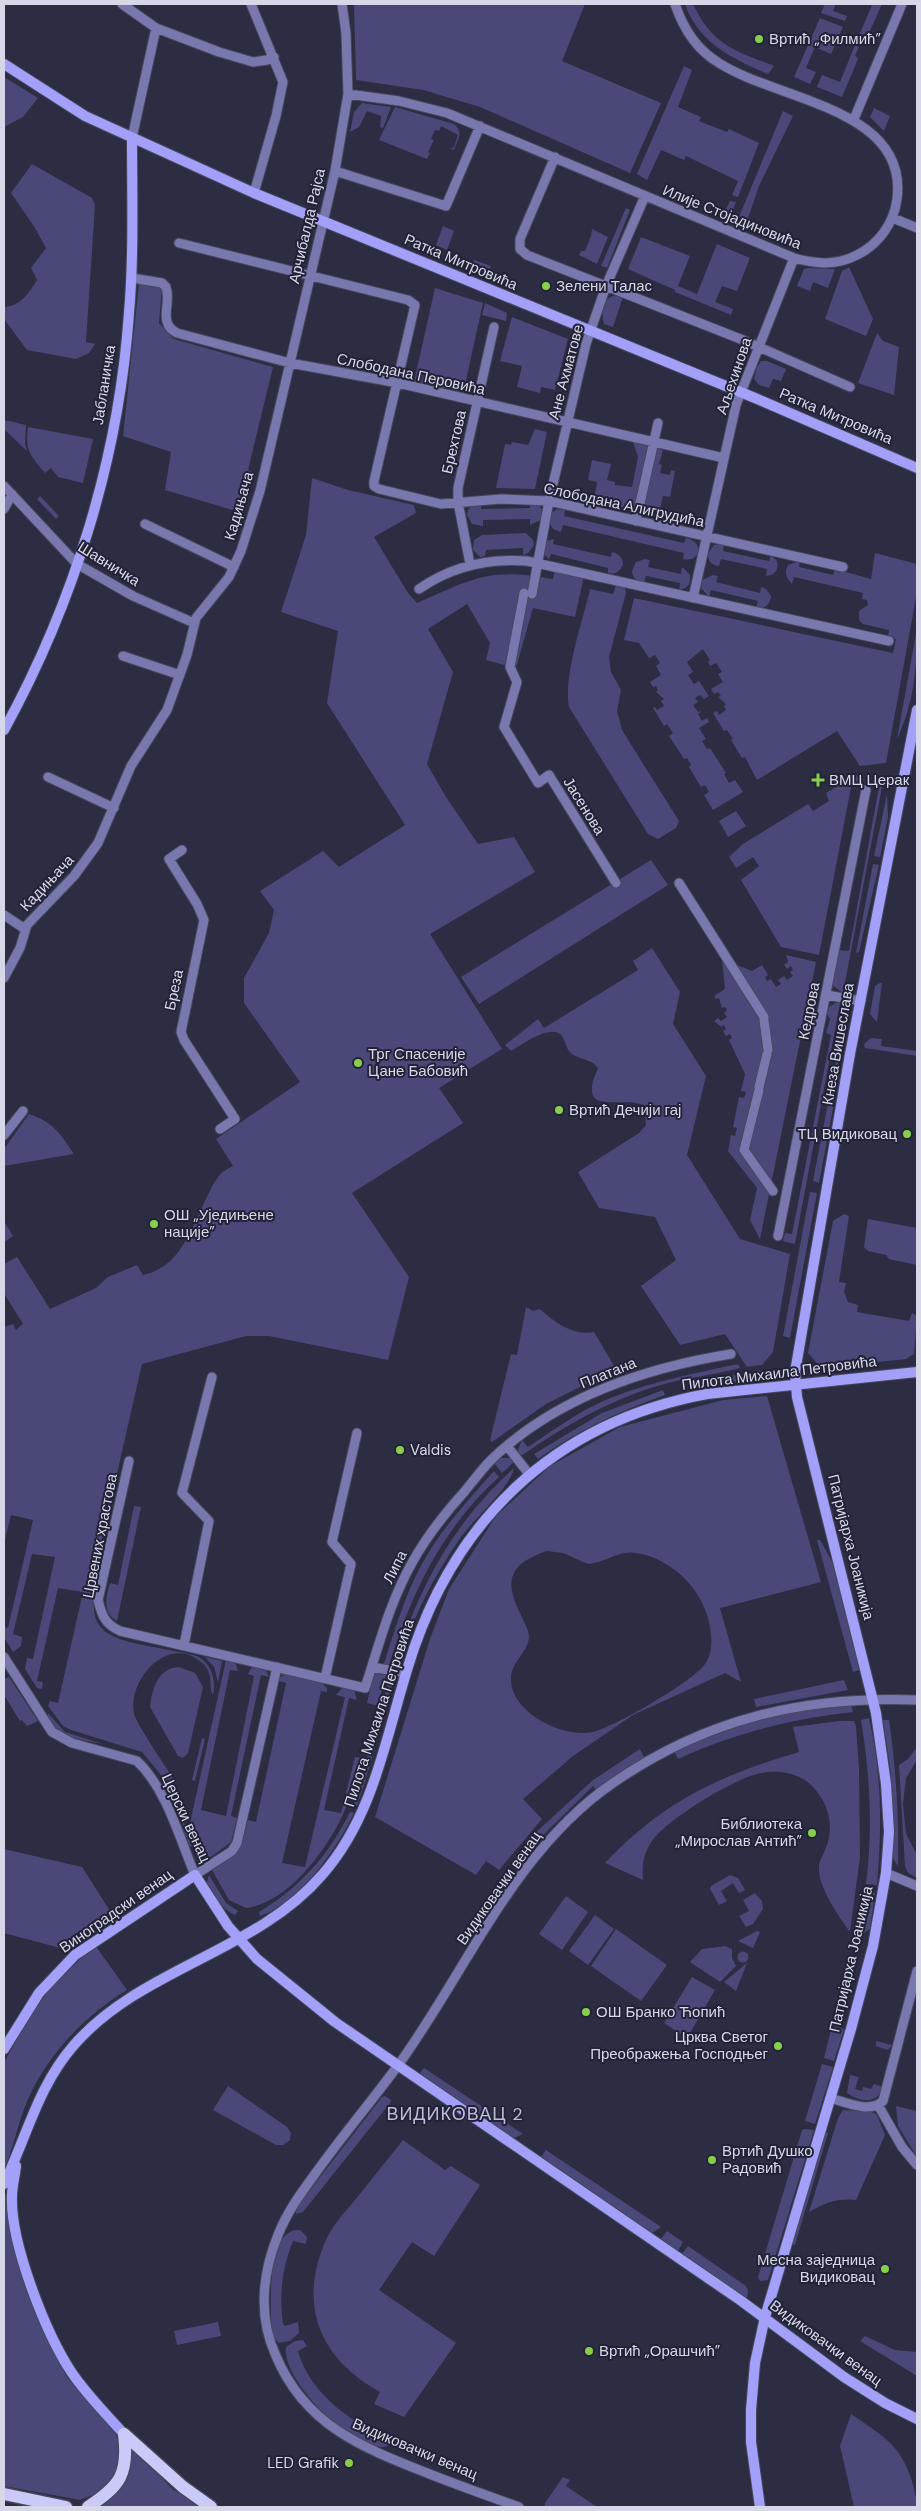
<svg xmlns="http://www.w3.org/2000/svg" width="921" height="2511" viewBox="0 0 921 2511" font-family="'DM Sans',sans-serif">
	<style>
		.green { fill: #494879; fill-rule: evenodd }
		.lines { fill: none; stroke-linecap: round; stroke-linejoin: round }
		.street-casing { stroke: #47485d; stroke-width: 11 }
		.secondary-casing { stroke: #47485d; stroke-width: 12 }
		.primary-casing { stroke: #47485d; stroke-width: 15 }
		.street { stroke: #7878af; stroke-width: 9 }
		.secondary { stroke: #a2a0f9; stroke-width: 10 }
		.primary { stroke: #c9caf8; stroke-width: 12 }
		.poi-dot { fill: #87cf4b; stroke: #222238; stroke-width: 2 }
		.labels { text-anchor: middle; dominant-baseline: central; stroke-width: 4; stroke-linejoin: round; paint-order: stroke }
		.poi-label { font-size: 15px; fill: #d7d8e7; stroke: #222238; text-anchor: start }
		.street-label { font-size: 15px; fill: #d7d8e7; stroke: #222238 }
		.quarter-label { font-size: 18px; letter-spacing: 1px; fill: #bcbdda; stroke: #222238 }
	</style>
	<rect width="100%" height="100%" fill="#2c2c43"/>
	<path class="green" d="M354,4H585L562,61L661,103L630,173L480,107L423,90L356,80Z
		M685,4H693C713,46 734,50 774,66L768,74C732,59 698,42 685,4Z
		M825,4H836L833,11L847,16L845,21L821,13Z
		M870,4H882L865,42L858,38L872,5Z
		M820,18L843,27L831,54L815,47L806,68L816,72L810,84L794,77Z
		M855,45L859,47L855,55L858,59L842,97L817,87L822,75L840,82Z
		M684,66L692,70L678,107L701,117L699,121L727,132L729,129L759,143L738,197L732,195L738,181L686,156L684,160L661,150L647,180L637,174Z
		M4,77L38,98L23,117L4,127Z
		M362,103L391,107L383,128L380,127L381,116L367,111L359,127L350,132L354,112Z
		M395,107L454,124C464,132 458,139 454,150L450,149L454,147L458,135L441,126L439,131L435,130L431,139L434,140L428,152L430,153L427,159L379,140Z
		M874,108L890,116L884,131L870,117Z
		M783,111L793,116L759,186L748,218L761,224L760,227L747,221L744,227L736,224Z
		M32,164L92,198L95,205L86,342L95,344L89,353L76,359L27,350L4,319V307C21,306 29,293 37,280L31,268L46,248L35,228L11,193Z
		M730,201L736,202L730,216L724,214Z
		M626,208L630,210L607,268L601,266Z
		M443,226L454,231L447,250L436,245Z
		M592,229L608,237L597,264L579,255L581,251H585L591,236Z
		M641,237L690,256L678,286L697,294L717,244L750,258L737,291L722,286L715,302L733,309L731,315L675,292V290L628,269Z
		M474,260L491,266L488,276L480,273L482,266L473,263Z
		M849,267L873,319L866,336L825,319L842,271Z
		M808,268L835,269L828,288L813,282L810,291L797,286L804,269Z
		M139,284L162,287L159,323L174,339L273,367L248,470L253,472L243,513L165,490L171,452L123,436Z
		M435,288L483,303L463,394L414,382Z
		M616,295L623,297L613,327L604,324C601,312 602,298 616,295Z
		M485,303L507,313L506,321L482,315Z
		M512,317L568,339L555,390L541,387L540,393L517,387L522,366L500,361Z
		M877,333L883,341L899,347L894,395L858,383Z
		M761,361H767L786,369L781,381L773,379L769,388L759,385L754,379L757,367Z
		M4,420L26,425L25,444L27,451L4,429Z
		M28,427L93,439L83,483L58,477L51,468L45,473C30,455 25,451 28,427Z
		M535,429L547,432L535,489L496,488L505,444L511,445L512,442L528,445Z
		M633,442L650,445L634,510L594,500L597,482L588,480L592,460L611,464L607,480L615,482V485L632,487L638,457Z
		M656,448L663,450L659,464L662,465L660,473L670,475L671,470L675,471L670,497L663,496L658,516L641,512Z
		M312,478L348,490L414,505L416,513L374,537L408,593L417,603C473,578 491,567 553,579L555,569L584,576L575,617L533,608L516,668L486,660L490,643L467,604L428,629L453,672L427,764L446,797L478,844L514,837L535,872L430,934L502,1049L439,1088L463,1123L352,1193L409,1277L388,1360L269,1336H246L142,1364L93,1579L98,1581C84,1629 106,1638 148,1646C164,1649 181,1652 197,1656C212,1664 216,1680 213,1695C208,1687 215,1673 201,1662C168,1634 127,1680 134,1714C137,1725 165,1765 172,1777L173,1793L171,1795L161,1775L142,1752L71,1730L63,1726L48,1706L50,1701L58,1703L83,1592L58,1588L37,1681L43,1682L42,1689L37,1688L25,1669L27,1658L33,1659L55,1557L32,1554L13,1634L22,1637L21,1646L13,1652L4,1637V1627L8,1628L33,1520L11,1515L4,1544V1327L13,1324L16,1330L23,1324L4,1293V1264L17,1257L50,1309L96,1288L108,1277L137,1265L143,1275C188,1266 195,1211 218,1177C221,1172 228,1169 233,1166L216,1139L300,1082L244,1003V978L269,933L274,910L260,891L323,851L339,867L405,825L327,703L338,631L281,612L306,535Z
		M40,496L59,516L56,519L37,499Z
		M530,502L540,506L543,513L541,520L530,525V519L483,520V526L472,524L467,515L468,510L471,506L481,503V509L530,508Z
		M557,509L565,510L564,516L684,543L686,538C705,542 701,563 683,559L684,553L563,525L561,532L553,529L549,522L550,514Z
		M526,533L533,540L534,545L528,553L523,555V548L486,550L485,556L480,557L473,550L474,540L482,535Z
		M554,539L553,544L611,557L612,552C620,554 623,558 623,565C619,572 615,575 608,573V568L551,554L549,559L543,553L546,541Z
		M719,544L724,545L723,551L769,561L771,555L777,561C779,570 775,575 766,576L767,569L721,559L719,566C711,565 708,561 708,553L714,545Z
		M875,553L917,564V592L886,763L860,766L837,731L757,780L745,757L742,758L731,740L733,739L727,730L724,731L713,713L717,711L719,715L726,710L724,706L726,704L718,697L721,696L718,692L714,694L711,689L723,682L718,674L722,672L716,663L710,666L708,662L710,660L703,649L687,662L693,672L688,675L694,684L699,681L709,696L704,699L700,695L695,698L698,702L693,705L698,712L702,711L698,714L702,721L707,718L709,722L699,728L706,739L702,741L707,749L710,748L726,773L724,774L729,783L735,780L743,792L713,810L704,795L709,792L705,785L701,787L689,767L691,765L687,758L684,759L669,736L673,733L667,724L664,726L653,708L655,707L657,710L664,706L661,701L664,699L656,692L658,690L656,686L653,687L650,682L661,675L656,666L660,663L655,655L649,658L639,643L624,640L634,598L893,653L896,639L888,637L889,630L863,624L859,620V611L868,605L867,600L862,599L863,593L794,577L792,584C786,578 784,573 788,565L800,561L799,567L833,575L835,569L871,579Z
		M645,559L650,560L648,567L681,574L682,567L690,575C691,583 688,589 679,590L680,583L646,576L644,583C636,582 633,578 632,571L636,562Z
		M713,575L718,576L716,582L760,593L761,587L766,589L771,596C770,605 765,609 756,608L758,601L711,590L709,597L701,588L702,580Z
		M616,585L625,588L626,593L609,657L611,672L621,690L617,711L622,730L679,821L676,828L658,839L648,834L569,707C563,677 583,620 590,589L613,594Z
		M917,628C917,667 914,704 897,739Z
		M857,775L860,783L852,782L819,955L781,947L741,880L759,866L753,857L736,868L729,857L743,844L808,804L813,811L829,801L826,793Z
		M879,787H882L843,993L832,985L838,950L849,951Z
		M887,794L888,817L880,857L874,856Z
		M736,811L746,826L728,837L719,821Z
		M651,860L668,885L479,1004L461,977Z
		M873,864L879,865L859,952L856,953Z
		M652,948L680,992L673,1024L706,1076L687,1155L740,1239L790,1254L773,1352L762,1365L747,1367L725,1334L680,1345L641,1286L676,1260L655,1217L599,1208L578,1172L639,1133L646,1125L644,1105C622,1095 575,1119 598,1068C592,1059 581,1060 572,1054C565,1049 566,1039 560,1034C549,1025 521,1045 511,1051L505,1045L538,1019L544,1028L638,970L633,961Z
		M786,955L816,962L760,1239L750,1220L757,1188L728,1151L731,1135L735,1136L737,1128L733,1127L739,1097L744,1098L746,1092L741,1091L745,1074L729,1040L732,1038L730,1034L726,1036L723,1031L726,1029L724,1025L721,1027L714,1021L718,1018L721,1021L727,1017L724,1013L727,1010L725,1007L722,1008L719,998L716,999L714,996L725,989L722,959L752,971L762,965L768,975L765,977L767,981L771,979L776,987L781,984L778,980L784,976L787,980L793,976L790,972L793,970L791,966L787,969L784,965L788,962Z
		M880,983H882L877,1022L870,1014L875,986Z
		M835,1003H840L795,1244L783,1241L785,1233L792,1234L831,1035L826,1033L830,1019L827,1014L828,1008Z
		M846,1009L847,1019L835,1078L836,1092L819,1183L813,1181Z
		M871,1038L882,1039L881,1046L917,1051V1056L865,1048L864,1044Z
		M29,1114C53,1122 60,1133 74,1154L4,1166V1149Z
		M810,1192L817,1193L790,1338L783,1336Z
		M844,1214L849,1216L839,1282L846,1283L844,1292L848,1302L858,1305L857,1312L909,1321L912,1313L917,1316L914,1354L906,1359L821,1368L808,1353L833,1221Z
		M868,1219L917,1228V1265L889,1259L886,1255L868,1251L864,1247Z
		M4,1221L13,1236L4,1242Z
		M526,1307L533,1311L540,1309C554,1322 573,1336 594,1332L616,1369L546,1404L492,1442L490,1440L511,1354L517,1355Z
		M738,1364L740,1368C713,1375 684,1378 657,1386C608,1401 566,1425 524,1454L520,1456L517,1452L522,1440L528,1447C555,1429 582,1409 613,1397C654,1381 696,1373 738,1364Z
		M761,1370L763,1378L691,1389L689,1384Z
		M663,1390L665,1395C619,1411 578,1430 538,1459L534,1454L602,1413Z
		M767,1396L821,1582L720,1608L741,1682L725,1673L633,1715L573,1756L523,1799L542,1819L499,1870L486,1861L476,1875L375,1817L430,1639L449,1589L496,1516L550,1466L620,1427L723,1400ZM547,1551L563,1553L588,1564C605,1563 618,1550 635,1553C675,1558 709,1596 711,1635C712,1645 711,1656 705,1664C694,1681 614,1727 593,1732C564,1739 509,1712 511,1678C511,1662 528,1653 529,1637C529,1629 523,1621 520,1613C503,1579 511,1563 547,1551Z
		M500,1458H510L514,1462L502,1473L494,1463Z
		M514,1468C511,1487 472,1520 459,1540C434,1576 413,1617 400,1659C385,1708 374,1757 357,1806L354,1804C391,1677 410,1561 514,1468Z
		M494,1471L499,1477C432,1537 399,1621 378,1706L367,1703L376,1665L383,1667C394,1632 405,1594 423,1562C442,1528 468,1500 494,1471Z
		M134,1506L141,1507L117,1621C102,1613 106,1597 110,1583L118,1585Z
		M817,1540H820L834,1565L860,1670L853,1672Z
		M205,1657L222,1661L218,1682L214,1667Z
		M231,1659L235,1661L238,1671L230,1670L201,1810L226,1816L254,1676L248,1674L252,1667L265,1668L269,1677L261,1675L231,1816L237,1818L231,1842L208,1859L205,1857L190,1823L226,1660Z
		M179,1667L195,1673L203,1687L188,1753L183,1758L178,1756L150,1707C152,1689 158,1668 179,1667Z
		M288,1673L321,1682L327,1688V1692L321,1691L282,1863L305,1867L345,1697L336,1695L343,1687L354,1690L357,1700L349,1698L324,1810L341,1813L355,1757L361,1758C356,1775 352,1794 345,1810C329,1847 289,1903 246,1908L229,1900L212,1870C238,1852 239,1850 248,1820L256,1822L286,1683L279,1681V1678Z
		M9,1677L38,1721L27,1726L22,1720L20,1721L4,1695V1679Z
		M844,1680L848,1690L756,1707L754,1699Z
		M851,1704L853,1712C791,1719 735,1733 678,1759L674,1751L743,1724L787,1713Z
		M48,1713L65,1732L103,1744C85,1740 48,1738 48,1713Z
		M869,1718C882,1774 882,1828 877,1885L866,1884C873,1829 870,1775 861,1720Z
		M883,1720H889C896,1768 899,1817 898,1866L892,1857L891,1773Z
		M839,1721H854L856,1726L859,1769L860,1857L850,1932C839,1917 820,1889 819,1871C818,1862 822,1858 825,1850C835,1828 829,1804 813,1787C799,1772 776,1769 757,1774C732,1780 666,1820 652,1841C643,1854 642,1865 643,1880L605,1863C664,1801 718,1776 799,1752L793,1727Z
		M202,1738L205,1739L195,1781L192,1780Z
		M917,1747V1760L906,1778L903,1804L906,1834L917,1855V1878L908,1873L905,1866L899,1765L908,1759Z
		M640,1749L644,1757L596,1790L593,1786L529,1849L533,1852L519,1871L510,1865L532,1836L593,1780Z
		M350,1812L354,1813C337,1848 299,1904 260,1916L259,1912C300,1887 329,1855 350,1812Z
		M183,1821L194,1845L190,1847L183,1829Z
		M4,1849L82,1867L110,1911L60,1948L4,1933Z
		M209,1875L226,1903L238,1911L235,1915C222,1910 212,1895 207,1882Z
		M730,1875L738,1878L745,1890L739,1893L733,1883L721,1891L727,1901L719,1905L710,1889L711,1886Z
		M866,1892L875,1893L870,1929L859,1936Z
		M755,1893L762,1901L763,1909L753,1924L746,1927L739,1916L749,1911L743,1900Z
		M566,1896L588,1912L562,1950L539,1934Z
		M595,1915L614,1929L588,1965L569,1951Z
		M616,1929L667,1965L641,2001L591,1966Z
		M757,1931L760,1932L753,1948L738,1941Z
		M95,1945L127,1990C86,2015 49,2053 29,2097C18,2121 14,2147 4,2170V2062L32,2013L53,1985Z
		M725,1946L732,1949V1958L736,1966L720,1982L690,1962L702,1949Z
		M737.5 1957a5.5 5.5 0 1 1 11 0a5.5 5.5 0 1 1-11 0Z
		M747,1963L736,1991L724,1982Z
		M692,1977L715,1990L687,2038L664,2023Z
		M832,2026L844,2029L834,2061L824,2058Z
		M876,2041L892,2045L888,2050L876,2046Z
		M822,2064L833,2067L815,2124L805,2121Z
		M424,2068L523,2134L512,2139L422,2076L420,2073Z
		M850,2075L859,2077L855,2089L862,2091L863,2087L871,2089L874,2084L883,2087C877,2105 860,2102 847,2093Z
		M228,2086L287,2127L291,2133L290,2140L283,2145H276L213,2110Z
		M385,2096L391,2100L390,2103L303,2212L296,2214V2208L382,2097Z
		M896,2106L917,2111V2157L898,2126Z
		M843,2110L872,2112L877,2115L885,2135L856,2200C836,2198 825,2203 809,2212L838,2118Z
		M805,2129L814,2130L768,2280L760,2281L758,2277L802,2130Z
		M825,2132L828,2133L795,2245L792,2244L793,2237Z
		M403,2140L445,2170L451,2166L480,2185L434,2256L412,2242L379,2290L456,2343L404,2417L374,2404L380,2392C320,2359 297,2305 326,2240C332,2226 345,2212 355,2200C371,2180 387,2160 403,2140Z
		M546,2150L661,2227L652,2233L541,2157Z
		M6,2193L9,2194L41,2316L66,2376L115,2432L121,2450L118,2472L102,2491L80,2500L4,2486V2197Z
		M300,2230L307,2237L306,2244L293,2241C282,2269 279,2294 283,2324L285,2326L298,2322L299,2333L290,2341L279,2343L272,2336C271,2314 264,2227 300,2230Z
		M667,2231L683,2242L678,2251L661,2239Z
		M688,2246L746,2286L748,2290L747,2298L682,2254Z
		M218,2322L221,2336L177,2345L174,2331Z
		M865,2336L895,2350L917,2352V2376L860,2341Z
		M303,2340L307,2346L298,2351C306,2381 331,2406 357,2422C366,2429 378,2433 388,2439V2446C357,2457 280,2379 286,2347L295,2341Z
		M851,2414C881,2435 900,2443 912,2481C914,2490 917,2498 917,2507H854L840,2446Z
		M127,2439L172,2489L203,2507L99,2506L118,2489Z
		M563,2477L570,2480L566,2486L597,2507H545V2503Z"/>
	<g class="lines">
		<g class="street-casing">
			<path id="street" d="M122,4L156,28L219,52L253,62L267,60L274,57
				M251,4L283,82L276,116L254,193
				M348,94L399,101L447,113L794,258C816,264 836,266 857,255C879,244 894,223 897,199C909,108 776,100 719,63C697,50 683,28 675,4
				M854,119L902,4
				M132,138L156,28
				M555,157L520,239V249L527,255L743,340L850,387
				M335,171L446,206L480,126
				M893,218L917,228
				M179,243L408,300L415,305L374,481V486L379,489L441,504L501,499L549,501L843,567
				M132,278L162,283L166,287C172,303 157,323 177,333L290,363L398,383L724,458
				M4,486L77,564L133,596L194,623
				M4,509L12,494
				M636,521L658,423
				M145,524L234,567
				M470,564L458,502V488L494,327
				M419,589C452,566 488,558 527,561L889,641
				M524,593L510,667L517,682L504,727L538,783L549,775L616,883
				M532,594L549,501L586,344L606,286L645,196
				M693,598L736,405L794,258
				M123,656L180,675
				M48,777L114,808
				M182,850L169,859L197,904L204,920L181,1032L184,1040L235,1119L220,1129
				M679,883L764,1017
				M4,915L25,929
				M4,978L20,948L27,925L74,876L98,843L131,766L167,710L187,655L196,618L229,577L241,551L260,491L335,171L348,94L346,33L342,4
				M826,995L861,1001
				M764,1020L768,1050
				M759,1087L767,1054
				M759,1090L744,1150L773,1191
				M4,1135L23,1111
				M778,1236L866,790
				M507,1446L529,1474
				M129,1461L98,1600C102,1616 105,1624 120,1631L365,1688C379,1645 390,1601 413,1561C427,1536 446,1512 465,1491C474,1480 482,1469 492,1459C557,1397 644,1368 731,1354
				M184,1645L209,1521L182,1493L212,1377
				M4,1657L52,1732L72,1743L137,1761C167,1790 179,1837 195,1875L232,1851L237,1843L277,1667
				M372,1667L405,1673
				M325,1678L351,1564L332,1542L357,1433
				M886,1873L917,1886
				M830,2098C845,2102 870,2114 883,2101L917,1971
				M878,2105L902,2147L917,2165
				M519,2507C488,2496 457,2485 427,2473C361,2447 305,2425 276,2356C258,2317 262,2274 278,2235C287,2212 301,2193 315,2174C342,2136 372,2101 399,2064C467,1970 514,1851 613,1783C707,1718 805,1696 917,1700"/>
		</g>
		<g class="secondary-casing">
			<path id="secondary" d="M4,64L85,116L254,193L755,398L917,468
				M4,730C74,603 119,457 129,313C134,255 132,196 132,138
				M4,2049L39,1993L75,1955L195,1875L228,1926L257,1959L335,2022L740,2300L844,2377L885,2403L917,2419
				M16,2166C15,2176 12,2186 12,2196C10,2243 46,2334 72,2373C87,2395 106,2414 124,2434
				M4,2184C27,2136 38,2086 74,2045C141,1968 256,1952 322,1875C373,1817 385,1741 407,1670C451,1522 554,1422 707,1394L917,1372
				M760,2507L751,2442V2410L755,2363L765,2317L851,2029L873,1946L886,1873L889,1832L886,1784L876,1713L797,1397L795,1372L850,1054L917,710"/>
		</g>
		<g class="primary-casing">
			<path id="primary" d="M124,2434L183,2487L211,2507
				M4,2494L66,2507
				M88,2507C120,2486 129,2474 124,2434"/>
		</g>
		<use href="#street" class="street"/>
		<use href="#secondary" class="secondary"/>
		<use href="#primary" class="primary"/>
	</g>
	<g class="poi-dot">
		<circle cx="759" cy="39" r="5"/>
		<circle cx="546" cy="286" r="5"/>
		<path d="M815.5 772.5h5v5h5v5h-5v5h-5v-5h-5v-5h5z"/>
		<circle cx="358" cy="1063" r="5"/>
		<circle cx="559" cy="1110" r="5"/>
		<circle cx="907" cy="1134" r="5"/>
		<circle cx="154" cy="1224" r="5"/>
		<circle cx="400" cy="1450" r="5"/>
		<circle cx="812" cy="1833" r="5"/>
		<circle cx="586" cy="2012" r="5"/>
		<circle cx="778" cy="2046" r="5"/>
		<circle cx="712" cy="2160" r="5"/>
		<circle cx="885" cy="2269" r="5"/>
		<circle cx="589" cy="2351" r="5"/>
		<circle cx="349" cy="2463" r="5"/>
	</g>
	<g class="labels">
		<g class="poi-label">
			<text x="769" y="39">Вртић „Филмић”</text>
			<text x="556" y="286">Зелени Талас</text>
			<text x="829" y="780">ВМЦ Церак</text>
			<text x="368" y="1054">Трг Спасеније<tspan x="368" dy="17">Цане Бабовић</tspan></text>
			<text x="569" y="1110">Вртић Дечији гај</text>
			<text x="897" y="1134" text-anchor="end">ТЦ Видиковац</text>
			<text x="164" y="1215">ОШ „Уједињене<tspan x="164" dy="17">нације”</tspan></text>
			<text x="410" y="1450">Valdis</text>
			<text x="802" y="1824" text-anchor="end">Библиотека<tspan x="802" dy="17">„Мирослав Антић”</tspan></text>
			<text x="596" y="2012">ОШ Бранко Ћопић</text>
			<text x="768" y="2037" text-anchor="end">Црква Светог<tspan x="768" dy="17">Преображења Господњег</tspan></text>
			<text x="722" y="2151">Вртић Душко<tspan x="722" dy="17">Радовић</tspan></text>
			<text x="875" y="2260" text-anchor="end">Месна заједница<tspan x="875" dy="17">Видиковац</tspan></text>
			<text x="599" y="2351">Вртић „Орашчић”</text>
			<text x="339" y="2463" text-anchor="end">LED Grafik</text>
		</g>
		<g class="street-label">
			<text transform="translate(732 217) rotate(22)">Илије Стојадиновића</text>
			<text transform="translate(307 226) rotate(-77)">Арчибалда Рајса</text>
			<text transform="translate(461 262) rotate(23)">Ратка Митровића</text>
			<text transform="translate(566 372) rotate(-75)">Ане Ахматове</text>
			<text transform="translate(411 374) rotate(12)">Слободана Перовића</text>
			<text transform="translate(734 376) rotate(-71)">Аљехинова</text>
			<text transform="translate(104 385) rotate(-81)">Јабланичка</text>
			<text transform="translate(836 416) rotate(23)">Ратка Митровића</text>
			<text transform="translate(454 442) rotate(-77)">Брехтова</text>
			<text transform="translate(624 505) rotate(12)">Слободана Алигрудића</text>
			<text transform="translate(239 506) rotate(-74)">Кадињача</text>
			<text transform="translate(109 564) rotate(32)">Шавничка</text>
			<text transform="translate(584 806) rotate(58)">Јасенова</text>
			<text transform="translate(47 883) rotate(-47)">Кадињача</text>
			<text transform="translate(174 990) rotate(-78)">Бреза</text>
			<text transform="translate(809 1011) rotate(-79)">Кедрова</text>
			<text transform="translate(838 1044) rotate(-80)">Кнеза Вишеслава</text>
			<text transform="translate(608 1373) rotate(-22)">Платана</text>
			<text transform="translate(779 1373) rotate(-7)">Пилота Михаила Петровића</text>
			<text transform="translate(100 1536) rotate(-79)">Црвених храстова</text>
			<text transform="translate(851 1547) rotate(76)">Патријарха Јоаникија</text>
			<text transform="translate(395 1567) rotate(-63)">Липа</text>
			<text transform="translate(379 1713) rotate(-72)">Пилота Михаила Петровића</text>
			<text transform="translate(186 1818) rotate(65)">Церски венац</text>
			<text transform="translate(499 1888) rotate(-55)">Видиковачки венац</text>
			<text transform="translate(116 1911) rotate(-35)">Виноградски венац</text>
			<text transform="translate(851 1959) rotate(-77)">Патријарха Јоаникија</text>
			<text transform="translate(826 2343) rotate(36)">Видиковачки венац</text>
			<text transform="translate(415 2449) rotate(23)">Видиковачки венац</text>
		</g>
		<g class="quarter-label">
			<text x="455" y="2114">ВИДИКОВАЦ 2</text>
		</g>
	</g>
	<rect width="921" height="2511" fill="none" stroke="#d7d8e7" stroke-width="10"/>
</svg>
